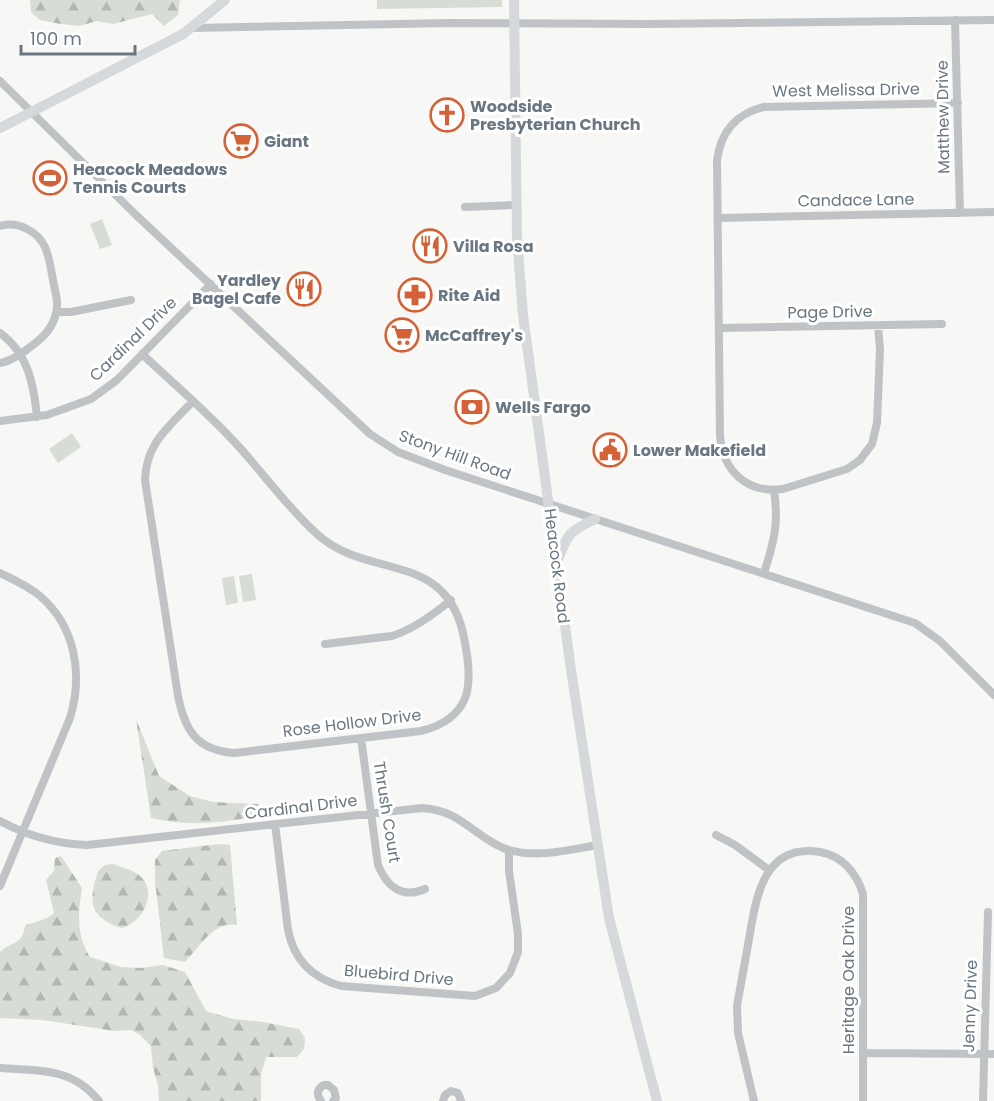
<svg xmlns="http://www.w3.org/2000/svg" width="994" height="1101" viewBox="0 0 994 1101" font-family="Poppins,sans-serif">
	<style>
		.forest { fill: url(#forest-firs) }
		.park { fill: #d7dcd4 }
		.lines { fill: none; stroke-linecap: round; stroke-linejoin: round }
		.minor { stroke: #bfc3c6; stroke-width: 8 }
		.major { stroke: #d5d9dc; stroke-width: 10 }
		.labels { text-anchor: middle; dominant-baseline: central; stroke-width: 6; stroke-linejoin: round; paint-order: stroke }
		.street-label { font-size: 16px; fill: #697783; stroke: #fff }
		.poi-label { font-size: 16px; font-weight: bold; fill: #697783; stroke: #fff; text-anchor: start }
	</style>
	<defs>
		<pattern id="forest-firs" width="22" height="20" patternUnits="userSpaceOnUse" patternTransform="scale(1.5)"><rect width="22" height="20" fill="#d7dcd4"/><path d="M5 1l3.5 6h-7zM16 11l3.5 6h-7z" fill="#b2b7b1"/></pattern>
	</defs>
	<rect width="100%" height="100%" fill="#f7f7f5"/>
	<path class="forest" d="M30,0H180L178,15L164,26L152,14L113,24L97,21L79,26L61,24L40,20L31,12Z
		M136,719L159,776L190,796L213,802L258,804L261,815C222,823 192,827 151,818Z
		M219,844L230,845L237,925C213,921 200,947 185,962L164,958L155,881V860L162,851Z
		M61,856L82,888C78,913 76,935 90,957L121,967L140,968L163,965L185,972L206,1011L233,1019L263,1022L299,1029L305,1038L304,1049L297,1057H266L261,1075V1101H159L158,1085L153,1068L151,1046L139,1034L131,1030L115,1031L42,1020L0,1018V952C13,940 22,946 25,926C35,921 46,921 54,913L46,880L54,871L55,858Z
		M113,864C122,868 133,869 140,876C159,893 142,923 121,928C89,916 88,903 98,871L105,865Z"/>
	<path class="park" d="M377,0H502V7L377,9Z
		M41,167L65,178L60,190L35,179Z
		M102,219L112,245L100,249L90,224Z
		M72,433L81,447L58,463L49,449Z
		M252,574L256,600L243,602L239,576Z
		M234,576L238,603L226,605L222,578Z"/>
	<g class="lines">
		<path class="minor" d="M955,20L960,213
			M192,28L450,23L647,24L994,20
			M0,81L136,215L370,434L398,452L445,470L915,623L940,641L994,695
			M465,207L517,205
			M718,218L994,212
			M0,226C10,223 18,224 27,229C48,239 49,259 53,280C55,292 60,305 55,317C50,333 38,341 25,351C17,356 9,362 0,363
			M57,312H71L131,300
			M878,326L880,349L877,423L872,444L860,460L847,469L783,489C747,494 723,471 720,436L717,160C721,132 735,114 764,107L958,103
			M719,328L942,324
			M0,333C28,353 34,385 37,417
			M142,354C175,385 211,415 241,449C266,477 289,509 317,534C367,580 444,550 463,633C467,651 471,674 467,692C462,714 442,726 421,731L234,753C196,750 185,730 178,696L145,480C146,443 169,427 193,401
			M0,421L47,415L91,399L117,380L211,284
			M0,573C14,580 28,586 40,596C76,627 83,675 70,718L0,886
			M764,573C774,542 779,523 774,491
			M325,644L392,636C414,629 433,615 451,600
			M361,738L378,865C387,887 402,899 425,889
			M0,821C28,836 55,844 87,845L422,808C459,810 471,833 501,847C531,860 567,850 598,845
			M275,824L288,930C294,960 312,978 341,986L475,996L496,988L510,973L518,952V934L509,871V850
			M716,835L735,845L769,870
			M863,1053L994,1054
			M0,1068C39,1071 72,1067 99,1101
			M321,1101C316,1095 317,1088 324,1085H328L334,1090L336,1098L333,1101
			M443,1101L445,1095L451,1091L458,1093L461,1101
			M754,1101L738,1033L737,1006C741,984 745,961 749,939C756,898 763,843 820,852C843,856 857,874 863,894V1101
			M983,1101L988,912"/>
		<path class="major" d="M514,0L517,238L523,315L571,670L609,918L657,1101
			M0,128L183,34L225,0
			M558,559C569,532 569,532 595,519"/>
	</g>
	<defs>
		<g id="church-ring" transform="scale(1.725)"><circle r="9.5" fill="#fff" stroke="#d56237" stroke-width="1.5"/><path d="M-1.2-6h2.4v3.5h3.3v2.4h-3.3V6h-2.4V-.1h-3.3v-2.4h3.3Z" fill="#d56237"/></g>
		<g id="supermarket-ring" transform="scale(1.725)"><circle r="9.5" fill="#fff" stroke="#d56237" stroke-width="1.5"/><path d="M-6-5.5h2.5l.6 2H6L4.5 2H-2.5L-4.4-4H-6ZM-1.5 3.2a1.3 1.3 0 1 0 .1 0ZM3 3.2a1.3 1.3 0 1 0 .1 0Z" fill="#d56237"/></g>
		<g id="stadium-ring" transform="scale(1.725)"><circle r="9.5" fill="#fff" stroke="#d56237" stroke-width="1.5"/><path d="M0-5a6.5 5 0 1 0 0 10a6.5 5 0 1 0 0-10ZM-3.5-1.8h7v3.6h-7Z" fill="#d56237"/></g>
		<g id="restaurant-ring" transform="scale(1.725)"><circle r="9.5" fill="#fff" stroke="#d56237" stroke-width="1.5"/><path d="M-5-6h1v4h1v-4h1v4h1v-4h1v5L-1.5 .5V6h-2V.5L-5-1ZM5-6V6H3V1.5H1.5Q1.5-4 5-6Z" fill="#d56237"/></g>
		<g id="pharmacy-ring" transform="scale(1.725)"><circle r="9.5" fill="#fff" stroke="#d56237" stroke-width="1.5"/><path d="M-2-6h4v4h4v4h-4v4h-4v-4h-4v-4h4Z" fill="#d56237"/></g>
		<g id="bank-ring" transform="scale(1.725)"><circle r="9.5" fill="#fff" stroke="#d56237" stroke-width="1.5"/><path d="M-6-4H6V4H-6ZM0-2.3a2.3 2.3 0 1 0 0 4.6a2.3 2.3 0 1 0 0-4.6Z" fill="#d56237"/></g>
		<g id="civic-ring" transform="scale(1.725)"><circle r="9.5" fill="#fff" stroke="#d56237" stroke-width="1.5"/><path d="M-.6-6.5H3V-4.5H.6V-3L4-1V1h2V6H-6V1h2V-1L-.6-3ZM-1.2 2.5V6h2.4V2.5Z" fill="#d56237"/></g>
	</defs>
	<g fill-rule="evenodd">
		<use href="#church-ring" x="447" y="115"/>
		<use href="#supermarket-ring" x="241" y="141"/>
		<use href="#stadium-ring" x="50" y="178"/>
		<use href="#restaurant-ring" x="430" y="246"/>
		<use href="#restaurant-ring" x="304" y="289"/>
		<use href="#pharmacy-ring" x="415" y="295"/>
		<use href="#supermarket-ring" x="402" y="335"/>
		<use href="#bank-ring" x="472" y="407"/>
		<use href="#civic-ring" x="610" y="450"/>
	</g>
	<g class="labels">
		<g class="street-label">
			<text transform="translate(846 90) rotate(-1)">West Melissa Drive</text>
			<text transform="translate(943 117) rotate(-91)">Matthew Drive</text>
			<text transform="translate(856 200) rotate(-1)">Candace Lane</text>
			<text transform="translate(830 312) rotate(-1)">Page Drive</text>
			<text transform="translate(133 339) rotate(-44)">Cardinal Drive</text>
			<text transform="translate(455 455) rotate(20)">Stony Hill Road</text>
			<text transform="translate(557 566) rotate(83)">Heacock Road</text>
			<text transform="translate(352 723) rotate(-7)">Rose Hollow Drive</text>
			<text transform="translate(301 807) rotate(-7)">Cardinal Drive</text>
			<text transform="translate(387 812) rotate(81)">Thrush Court</text>
			<text transform="translate(399 975) rotate(5)">Bluebird Drive</text>
			<text transform="translate(848 980) rotate(-90)">Heritage Oak Drive</text>
			<text transform="translate(970 1006) rotate(-88)">Jenny Drive</text>
		</g>
		<g class="poi-label">
			<text x="470" y="106">Woodside<tspan x="470" dy="18">Presbyterian Church</tspan></text>
			<text x="264" y="141">Giant</text>
			<text x="73" y="169">Heacock Meadows<tspan x="73" dy="18">Tennis Courts</tspan></text>
			<text x="453" y="246">Villa Rosa</text>
			<text x="281" y="280" text-anchor="end">Yardley<tspan x="281" dy="18">Bagel Cafe</tspan></text>
			<text x="438" y="295">Rite Aid</text>
			<text x="425" y="335">McCaffrey's</text>
			<text x="495" y="407">Wells Fargo</text>
			<text x="633" y="450">Lower Makefield</text>
		</g>
	</g>
	<path d="M21 45v9h114v-9" fill="none" stroke="#697783" stroke-width="3"/>
	<text x="30" y="45" font-size="18" fill="#697783" stroke="#ffffff" stroke-width="4.5" paint-order="stroke">100 m</text>
</svg>
